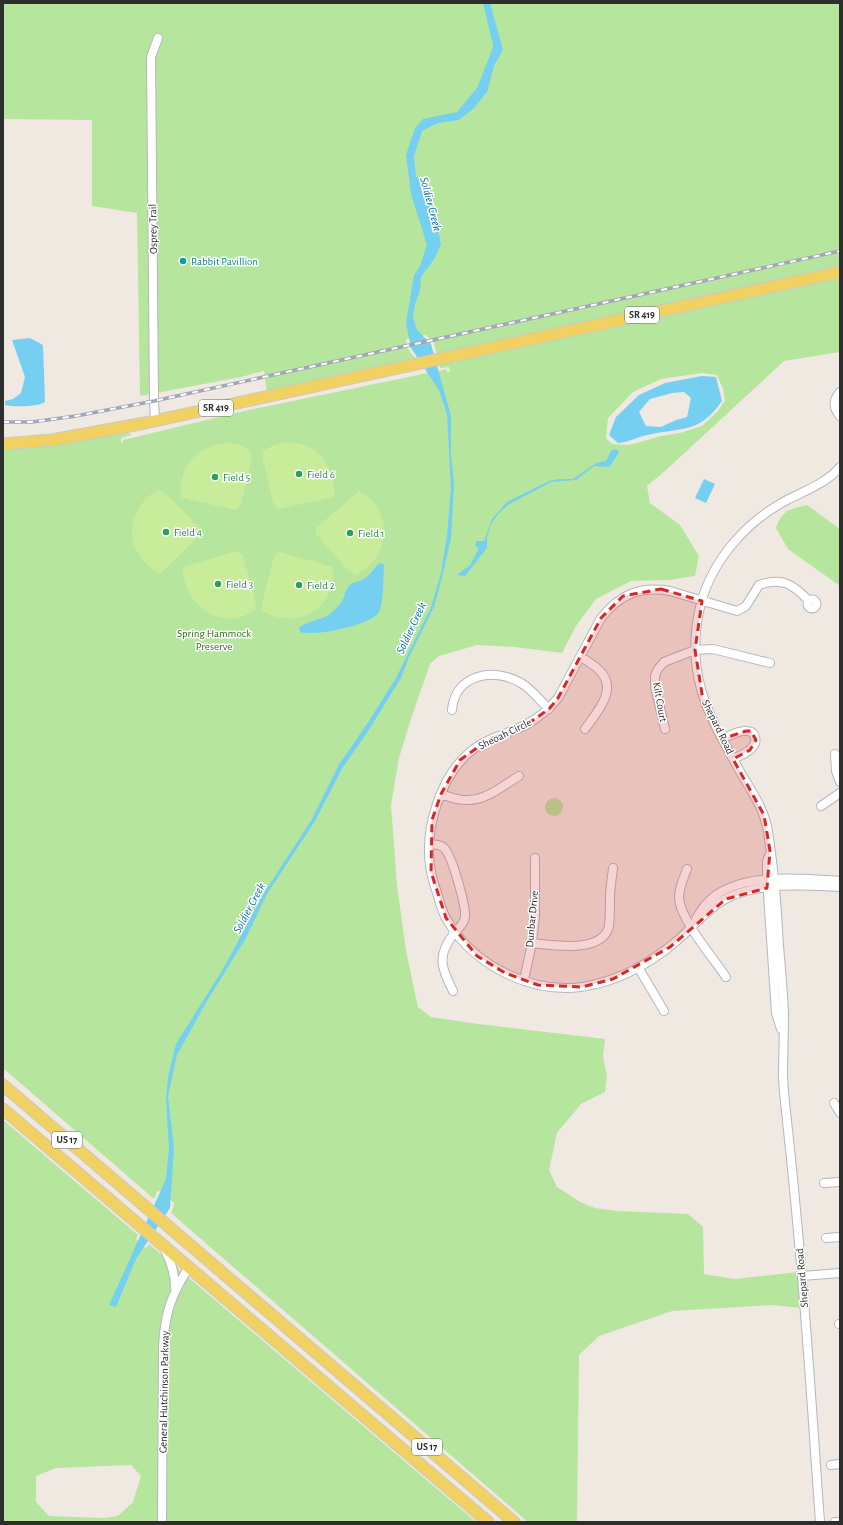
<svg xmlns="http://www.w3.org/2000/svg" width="843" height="1525" viewBox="0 0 843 1525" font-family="'Alegreya Sans',sans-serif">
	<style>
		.green { fill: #b6e59e; fill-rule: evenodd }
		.pitch { fill: #c9ec9a }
		.water { fill: #75cff0; fill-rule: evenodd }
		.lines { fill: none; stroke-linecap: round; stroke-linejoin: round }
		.stream { stroke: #75cff0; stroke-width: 2 }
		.minor-casing { stroke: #b4b7c1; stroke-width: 10 }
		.major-casing { stroke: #c9c9c9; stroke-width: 13 }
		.minor { stroke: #fff; stroke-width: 8 }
		.major { stroke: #f2d163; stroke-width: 11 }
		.rail-casing { stroke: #a3a6b8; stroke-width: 3.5 }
		.rail { stroke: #fff; stroke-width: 2; stroke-dasharray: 6; stroke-linecap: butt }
		.marked { fill: #d62828; fill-opacity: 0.2; stroke: #d62828; stroke-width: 3; stroke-dasharray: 8 5; stroke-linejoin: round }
		.culture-dot { fill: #0f9aa8; stroke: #fff; stroke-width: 1.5 }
		.leisure-dot { fill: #2e9e5b; stroke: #fff; stroke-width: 1.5 }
		.labels { text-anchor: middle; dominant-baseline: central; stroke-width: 3; stroke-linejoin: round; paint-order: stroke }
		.shield { fill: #fff; stroke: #6d6d6d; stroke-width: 1 }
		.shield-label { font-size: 10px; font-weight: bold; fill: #2e2e2e }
		.street-label { font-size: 11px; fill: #2e2e2e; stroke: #fff }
		.culture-label { font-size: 11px; fill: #0d838f; stroke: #fff; text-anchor: start }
		.leisure-label { font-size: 11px; fill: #27864d; stroke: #fff; text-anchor: start }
		.park-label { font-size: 11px; fill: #2c6e1b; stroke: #fff }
		.water-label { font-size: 12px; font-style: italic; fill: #0d6fa3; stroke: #fff }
	</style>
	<rect width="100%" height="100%" fill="#efe9e1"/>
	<path class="green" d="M3,3H840V269L437,357L434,343L426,335L406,339L408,349L417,361L267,394L264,371L241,377L140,396L137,213L92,206V120L3,119Z
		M840,275V352L784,361L665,471L647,486L650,503L680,525L699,556L695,576L669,580L631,581L596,599L576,626L562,653L515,647L477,645L439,656L430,664L411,719L399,758L391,805L397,885L406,951L418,1007L431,1017L478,1024L605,1039L603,1057L607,1075L605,1092L581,1104L557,1133L549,1170L557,1187L580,1202L595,1208L617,1211L688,1214L703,1227L704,1274L734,1279L798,1272L801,1308L772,1305L672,1311L599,1336L579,1355L577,1522H528L171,1213L173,1208L174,1203L158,1190L154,1199L3,1068V447L125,430L131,435L121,438V443L123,442V440L244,411L447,369V372H450L449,367L440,368L439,363ZM702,373L717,375L723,389L725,400L718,411L702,426L680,433L661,436L629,445L612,444L606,438L608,418L633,392L661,379Z
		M807,505L840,529V586L788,549L776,528C782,510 790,509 807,505Z
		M545 807a9 9 0 1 1 18 0a9 9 0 1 1-18 0Z
		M3,1120L138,1235L136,1239L146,1248L149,1244L476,1522H3ZM131,1465L141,1476L133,1502L118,1516L104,1518L49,1516L36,1502V1476L56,1468Z"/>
	<path class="pitch" d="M288,442C318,443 336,467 334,496L325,499L279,509L274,506L263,460V451L274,445Z
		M229,443L239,445L251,451V461L241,506L236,510L191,500L181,497C178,466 198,444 229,443Z
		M159,489L167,495L200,528V535L160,574C123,553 123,510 159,489Z
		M359,491C395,510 391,559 355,575L347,569L316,534V528Z
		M237,551L243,555L255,599L256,609C223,635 182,605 183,567Z
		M279,552L333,567C337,609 296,632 261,610L263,599L274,556Z"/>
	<path class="water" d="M483,3H490L503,50L494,66L487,92L474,108L459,120L438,123L422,131L414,156L416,176L429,189L441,244L435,258L421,277L420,291L415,304L413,317L417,330L431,344L451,416V453L454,484L453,504L451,538L443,573L434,607L409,657L401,678L365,736L343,767L315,821L267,894L246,938L207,1001L177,1055L168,1096L174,1148L170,1208L136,1259L116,1307L109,1305L166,1179L169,1149L166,1098L168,1077L176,1044L223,969L264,893L312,819L339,764L362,732L396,678L431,607L441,573L447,536L451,488L447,414L439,390L411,348L406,323L414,275L420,266L427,245L411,194L406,155L415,128L423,119L457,112L477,88L492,50L493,45Z
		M30,338L43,345L45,402C38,407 13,407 5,405V401L13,399L21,393L25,377L12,340Z
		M702,376L716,377L722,401C699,434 682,427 647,435C636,437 631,442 618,443L609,435L616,417L639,395L665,383ZM684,392L691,398L687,417L676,420L661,427L646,426L639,412L650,399L672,393Z
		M615,449L618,450L619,452L613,462L609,467L594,466L576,480L551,482L508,505L499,513L491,524L487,537V548L465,576L457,575L470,565L479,548L475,546L476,541H484L492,519L507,502L549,481L559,479H573L596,463L606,461L611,451Z
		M704,479L715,484L706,503L695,498Z
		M380,563L384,565C383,576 384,602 379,612C372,625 313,637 300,632L299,628C304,622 322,620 330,614C336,609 341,604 344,597C345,593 346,589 349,586C353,581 360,582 365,578C372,574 374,567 380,563Z"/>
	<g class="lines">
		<path class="stream" d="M359,737L366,727"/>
		<g class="minor-casing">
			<path id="minor" d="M840,392C833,400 833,408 840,416
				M155,421L154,401L151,57L158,38
				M807.5 604a4.5 4.5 0 1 1 9 0a4.5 4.5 0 1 1-9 0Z
				M809,601C793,584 782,577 759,585L746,606L737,611L670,591C640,586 620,594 601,618L558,698C549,709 540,717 527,724C509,734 488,737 471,751C440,776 423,832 431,871C432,879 435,886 437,893C440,902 442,912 447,920C476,969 540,999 596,984C622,978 647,964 668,948C689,933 704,910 727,898C760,882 805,885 840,887
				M581,657C587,661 594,665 599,670C619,689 597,712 585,729
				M452,710C455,674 494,667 521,683C532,689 540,701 549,709
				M665,729L655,687V676L658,669L664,662L695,650L713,649L770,663
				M722,739C729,736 738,730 746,731C749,731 753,732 754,735C761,748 741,755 733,759
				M835,754L836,771L840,782
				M441,794C449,797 459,801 468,800C487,800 504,785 519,776
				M821,806L840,793
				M430,844C434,845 440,844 444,848C452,855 466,906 465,917C464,924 459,928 455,932C437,955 440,966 453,991
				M770,854L767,861V879L776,1013L781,1029
				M687,869C683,879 679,888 679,898C680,919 714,959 726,977
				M696,919C699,914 702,908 706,904C735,871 801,878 840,881
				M532,943C552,945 603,954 609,926C610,917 610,907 610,898C610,888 612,878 613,868
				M638,967L664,1011
				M524,980L532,943L535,917V858
				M834,1103L840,1113
				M824,1183L840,1182
				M826,1238L840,1237
				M164,1248C171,1261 175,1273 175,1288
				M802,1276L840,1273
				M839,1324H840
				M831,1465L840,1464
				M162,1522L163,1346C165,1313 171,1295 189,1267
				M820,1522C814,1440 809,1358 802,1277C798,1231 794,1185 789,1140C787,1119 784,1098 783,1077C783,1056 784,1035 784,1014C783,991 781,968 779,946C777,907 774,870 768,832C765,811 753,793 742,775C709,716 683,674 701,603C713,559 747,521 787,500C804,491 827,483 840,467
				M835,1522H840"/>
		</g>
		<g class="major-casing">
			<path id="major" d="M3,444L52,440L145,423L840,272
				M3,1085L514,1522
				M3,1109L488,1522"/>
		</g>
		<use href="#minor" class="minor"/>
		<use href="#major" class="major"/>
		<g class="rail-casing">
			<path id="rail" d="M3,422H32L76,416L154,401L840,251"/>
		</g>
		<use href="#rail" class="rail"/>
	</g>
	<path class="marked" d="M661,589L702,601L695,650L703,700L722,739L746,731H751L756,740L750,750L733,759L764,815L770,851L767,888L726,899L670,947L613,979L582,987L538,985L505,973L477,956L446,918L431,872L432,820L441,794L460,760L488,740L526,725L549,709L558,698L601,618L623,596Z"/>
	<circle class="culture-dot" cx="183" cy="261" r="4"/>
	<g class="leisure-dot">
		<circle cx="299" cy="474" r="4"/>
		<circle cx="215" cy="477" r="4"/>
		<circle cx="166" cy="532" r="4"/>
		<circle cx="350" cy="533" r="4"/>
		<circle cx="218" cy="584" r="4"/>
		<circle cx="299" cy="585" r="4"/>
	</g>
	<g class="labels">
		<g class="shield">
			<rect x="625" y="307" width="34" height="16" rx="3"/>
			<rect x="199" y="400" width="34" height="16" rx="3"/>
			<rect x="52" y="1132" width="30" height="16" rx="3"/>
			<rect x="412" y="1439" width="30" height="16" rx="3"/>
		</g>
		<g class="shield-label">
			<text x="642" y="315">SR 419</text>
			<text x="216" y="408">SR 419</text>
			<text x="67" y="1140">US 17</text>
			<text x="427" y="1447">US 17</text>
		</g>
		<g class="street-label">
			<text transform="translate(153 229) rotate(-91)">Osprey Trail</text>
			<text transform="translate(660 702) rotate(80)">Kilt Court</text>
			<text transform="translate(718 727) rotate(64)">Shepard Road</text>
			<text transform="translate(505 734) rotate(-26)">Sheoah Circle</text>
			<text transform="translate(532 919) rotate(-85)">Dunbar Drive</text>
			<text transform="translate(802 1278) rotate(-95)">Shepard Road</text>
			<text transform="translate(164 1392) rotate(-89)">General Hutchinson Parkway</text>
		</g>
		<g class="culture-label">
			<text x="191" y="261">Rabbit Pavillion</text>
		</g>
		<g class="leisure-label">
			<text x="307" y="474">Field 6</text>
			<text x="223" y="477">Field 5</text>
			<text x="174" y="532">Field 4</text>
			<text x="358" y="533">Field 1</text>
			<text x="226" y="584">Field 3</text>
			<text x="307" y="585">Field 2</text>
		</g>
		<g class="park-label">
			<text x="214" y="633">Spring Hammock<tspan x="214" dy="13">Preserve</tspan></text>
		</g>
		<g class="water-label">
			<text transform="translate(431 204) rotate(75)">Soldier Creek</text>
			<text transform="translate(411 628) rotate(-65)">Soldier Creek</text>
			<text transform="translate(249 908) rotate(-62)">Soldier Creek</text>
		</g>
	</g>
	<rect width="843" height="1525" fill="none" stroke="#2e2e2e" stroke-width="8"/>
</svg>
